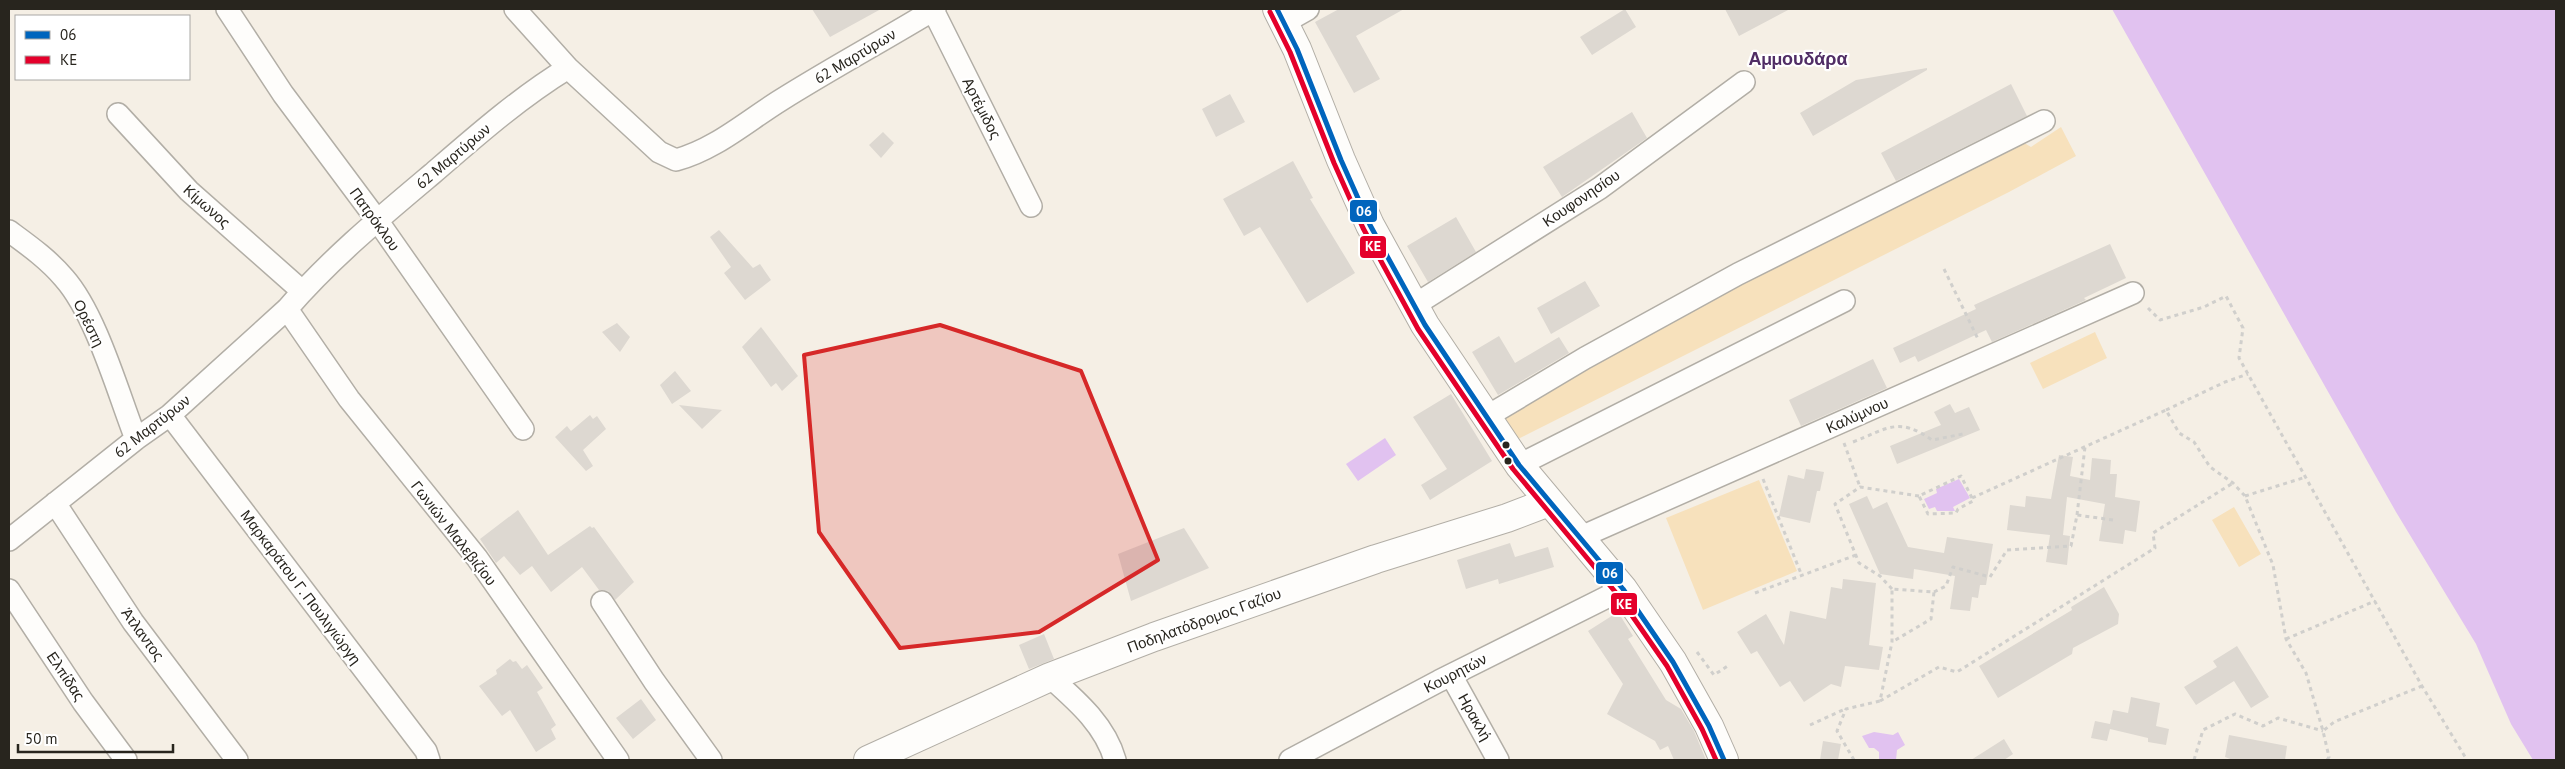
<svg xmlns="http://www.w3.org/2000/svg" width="2565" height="769" viewBox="0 0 2565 769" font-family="'PT Sans',sans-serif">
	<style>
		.green { fill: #f7e1bc }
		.water { fill: #e1c2f0 }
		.building { fill: #ddd8d1 }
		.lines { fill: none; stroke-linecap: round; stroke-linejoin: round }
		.street-casing { stroke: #b2aea6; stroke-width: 24 }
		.secondary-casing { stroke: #b2aea6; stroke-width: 30 }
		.path { stroke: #d0cfcc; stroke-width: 3; stroke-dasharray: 4 4; stroke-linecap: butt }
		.street { stroke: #fefdfb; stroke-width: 21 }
		.secondary { stroke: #fefdfb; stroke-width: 28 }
		.bus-1-casing { stroke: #fff; stroke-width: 9 }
		.bus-2-casing { stroke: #fff; stroke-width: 9 }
		.bus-1 { stroke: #0065bd; stroke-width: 5 }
		.bus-2 { stroke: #e4002b; stroke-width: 5 }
		.marked { fill: #d62828; fill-opacity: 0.2; stroke: #d62828; stroke-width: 4; stroke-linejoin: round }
		.bus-dot { fill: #28251e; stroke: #fff; stroke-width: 2 }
		.labels { text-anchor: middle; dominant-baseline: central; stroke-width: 4.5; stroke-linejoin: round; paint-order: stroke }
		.street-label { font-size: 15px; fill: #28251e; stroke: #fff }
		.quarter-label { font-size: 18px; font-weight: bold; fill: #502d65; stroke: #fff }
		.line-badge { stroke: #fff; stroke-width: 2 }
		.badge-label { font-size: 14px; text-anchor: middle; font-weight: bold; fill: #fff }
	</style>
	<rect width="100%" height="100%" fill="#f5efe5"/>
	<path class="green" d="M2061,127L2076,156L2009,192L1514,441L1496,417L1638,338L1768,270L1923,194L2021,141L2031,147Z
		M2095,332L2107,358L2043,389L2030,363Z
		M1759,480L1797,571L1703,610L1666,518Z
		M2234,507L2261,554L2239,567L2212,520Z"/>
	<path class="water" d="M2112,9H2556V760H2533L2511,724L2476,644L2396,512Z
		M1385,438L1396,455L1358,481L1346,464Z
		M1959,479L1970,498L1953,507L1955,511H1937L1935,507L1929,509L1924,499L1937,493L1936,489Z
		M1874,732L1893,735L1898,732L1905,745L1897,750L1896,760H1879V752L1874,748H1869L1862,736Z"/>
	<path class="building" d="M812,9H881L830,37Z
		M1339,9H1404L1356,36L1380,79L1354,93L1315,22Z
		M1625,9L1636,27L1592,55L1580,37Z
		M1725,9H1790L1739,36Z
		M1927,68V70L1813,136L1800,113L1856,80Z
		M2011,84L2027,116L1896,181L1881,153Z
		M1230,94L1245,122L1216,137L1202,109Z
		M1632,112L1647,138L1562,197L1543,167Z
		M883,132L894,143L881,158L869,145Z
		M1293,161L1313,198L1310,199L1355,273L1307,303L1260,227L1244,236L1223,199Z
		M1456,217L1476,252L1428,282L1407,246Z
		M719,230L753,268L760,264L771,280L745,300L724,273L731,267L710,237Z
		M2110,244L2126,278L2084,298L2086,300L1992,342L1986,330L1918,362L1915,356L1900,363L1893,348L1976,309L1974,305Z
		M1585,281L1600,306L1551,334L1537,308Z
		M617,323L630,337L620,352L602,332Z
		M761,327L798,376L782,391L776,383L771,387L742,347Z
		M1499,336L1515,363L1559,337L1569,353L1498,395L1472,352Z
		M1873,359L1887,388L1801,426L1789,400Z
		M675,371L691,391L672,404L660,385Z
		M1451,394L1492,461L1430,500L1421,485L1447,469L1413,417Z
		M1950,404L1955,413L1969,407L1980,430L1897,464L1890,446L1941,425L1934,412Z
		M679,405L722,410L702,429Z
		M590,415L593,419L597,416L606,429L583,450L593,466L586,471L555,437L567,426L571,431Z
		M2059,455L2073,457L2070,476L2090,480L2092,458L2111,460L2110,474H2117L2115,497L2140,501L2136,532L2125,530L2123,544L2099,541L2105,504L2067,497L2063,535L2070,536L2067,565L2046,562L2050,535L2007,530L2010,505L2025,507L2026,496L2051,499Z
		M1806,469L1824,472L1820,491H1817L1810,523L1779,516L1788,475L1804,479Z
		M1867,496L1873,509L1887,502L1908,547L1944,553L1947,537L1993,544L1986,585H1980L1978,598L1972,597L1970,611L1950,609L1955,576L1914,569L1913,579L1880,574L1849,504Z
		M518,510L548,555L590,526L592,528L594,527L634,582L615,600L608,591L599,590L582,567L551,592L532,566L520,575L504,556L496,563L480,539Z
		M1184,528L1209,568L1131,601L1118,554Z
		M1510,543L1515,557L1548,547L1554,567L1499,584L1498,579L1466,589L1457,560Z
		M1843,579L1876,583L1869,645L1883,647L1879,670L1845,666L1841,687L1831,684L1804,702L1790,681L1780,687L1757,651L1751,654L1737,632L1766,614L1784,645L1790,611L1826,619L1831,587L1842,589Z
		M2104,587L2119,614L2118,624L2073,648L2072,654L1998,698L1979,666L2072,610L2071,607Z
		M1618,612L1633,636L1628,639L1666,700L1681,709L1694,731L1706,760H1674L1668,746L1660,750L1655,741L1607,714L1623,684L1588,631Z
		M1044,634L1054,659L1029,669L1019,645Z
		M2237,646L2269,697L2251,708L2234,681L2196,705L2184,687L2217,667L2213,661Z
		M510,659L513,662L516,661L522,669L527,665L543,688L537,692L556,725L551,729L556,739L536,752L510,710L502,716L479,686L497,674L496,670Z
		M2131,697L2160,703L2156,726L2169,729L2166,745L2148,742V738L2110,729L2107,741L2091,738L2095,721L2110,724L2113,710L2128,713Z
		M641,699L656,720L633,739L616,718Z
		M2229,735L2287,746L2285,760H2233L2225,757Z
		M2004,739L2013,754L2004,760H1971Z
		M1823,741L1841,744L1838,760H1820Z"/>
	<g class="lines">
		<g class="street-casing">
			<path id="street" d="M227,9L283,94L377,220L523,429
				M515,9L568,68
				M933,10L1031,206
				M1285,22L1308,9
				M118,114L189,191L302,291
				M9,231C28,245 48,259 64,278C96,314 118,393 136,439
				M1413,306L1600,188L1744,82
				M287,309L349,399L477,558L618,760
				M170,415L426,751L429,760
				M1486,417L1585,358L1738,274L2044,121
				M1519,465L1844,301
				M55,503L133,622L237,760
				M1581,537L2133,293
				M9,540L136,439L170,415L287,309C330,259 382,216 432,174C476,136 519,98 568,68L659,152L676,160C716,149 747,121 781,100C832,68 884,40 935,9
				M9,590L83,702L126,760
				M602,602L654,681L711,760
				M1451,675L1498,760
				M1050,677C1077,701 1105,725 1115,760
				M1290,760L1439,681L1623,589"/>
		</g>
		<g class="secondary-casing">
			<path id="secondary" d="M1277,9L1297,49L1341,160L1370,225L1425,325L1519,465L1623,589L1673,662L1709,726L1724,760
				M868,760L1050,677L1154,637L1376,559L1507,518L1549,502"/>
		</g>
		<path class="path" d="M1944,269L1978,339
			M2148,308L2160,320L2204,307L2226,296L2243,328L2239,358L2422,686L2467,760
			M2166,410L2225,382L2248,374
			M1853,442C1887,429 1898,416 1932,440L1963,434
			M1844,443L1860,487
			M1763,479L1802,576
			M2245,496L2306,477
			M1972,498L1961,476L1919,496L1928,514L1956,513L1958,509L1973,501L1972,498L2166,410L2179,433L2194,442L2210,467L2233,483L2245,496L2273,565L2286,639L2306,673L2323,731
			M2077,515L2085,447
			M1892,589L1880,576L1859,563L1835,504L1860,487L1919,496
			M1934,592L1946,586L1953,567L1990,577L2007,550L2071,546L2077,515L2113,520
			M1755,593L1856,555
			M2286,639L2375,601
			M1697,652L1714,675L1729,665
			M1880,701L1939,667L1957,672L2155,548L2153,533L2233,483
			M1810,725L1845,709
			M1854,760L1837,731L1846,709L1880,701L1892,642V589L1934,592L1931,619L1892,642
			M2194,760L2203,730L2235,714L2263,726L2278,718L2323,731
			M2327,760L2329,757L2323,731L2334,722L2422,686"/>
		<use href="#street" class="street"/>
		<use href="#secondary" class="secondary"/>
		<g class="bus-1-casing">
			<path id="bus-1" d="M1277,9L1297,49L1341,160L1370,225L1425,325L1519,465L1623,589L1673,662L1709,726L1724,760"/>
		</g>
		<g class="bus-2-casing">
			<path id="bus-2" d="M1270,12L1290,52L1334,163L1363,228L1418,329L1513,469L1617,594L1667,666L1702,729L1716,760"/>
		</g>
		<use href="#bus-1" class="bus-1"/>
		<use href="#bus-2" class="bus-2"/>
	</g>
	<path class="marked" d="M940,325L1081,371L1158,560L1039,632L900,648L819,532L804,355Z"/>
	<g class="bus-dot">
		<circle cx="1506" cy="445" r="4.5"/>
		<circle cx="1508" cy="461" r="4.5"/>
	</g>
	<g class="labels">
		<g class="street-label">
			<text transform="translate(855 56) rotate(-31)">62 Μαρτύρων</text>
			<text transform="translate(982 108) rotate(63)">Αρτέμιδος</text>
			<text transform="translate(453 156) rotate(-40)">62 Μαρτύρων</text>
			<text transform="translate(1581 198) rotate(-34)">Κουφονησίου</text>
			<text transform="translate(207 206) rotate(42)">Κίμωνος</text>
			<text transform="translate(375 219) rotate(54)">Πατρόκλου</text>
			<text transform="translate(89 323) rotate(64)">Ορέστη</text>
			<text transform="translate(1857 415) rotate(-24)">Καλύμνου</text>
			<text transform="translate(152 426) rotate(-38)">62 Μαρτύρων</text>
			<text transform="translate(454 533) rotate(52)">Γωνιών Μαλεβιζίου</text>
			<text transform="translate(301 587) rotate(53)">Μαρκαράτου Γ. Πουλιγιώργη</text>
			<text transform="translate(1204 620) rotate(-20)">Ποδηλατόδρομος Γαζίου</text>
			<text transform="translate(143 634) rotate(54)">Άτλαντος</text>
			<text transform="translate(1455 673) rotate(-27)">Κουρητών</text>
			<text transform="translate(66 676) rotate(56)">Ελπίδας</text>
			<text transform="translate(1475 717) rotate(61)">Ηρακλή</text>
		</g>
		<g class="quarter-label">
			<text x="1798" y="58">Αμμουδάρα</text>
		</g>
	</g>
	<g class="line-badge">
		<rect x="1349" y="199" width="29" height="24" rx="5" fill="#0065bd"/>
		<rect x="1359" y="235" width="28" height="24" rx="5" fill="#e4002b"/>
		<rect x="1595" y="561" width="29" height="24" rx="5" fill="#0065bd"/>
		<rect x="1610" y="592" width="28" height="24" rx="5" fill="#e4002b"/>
	</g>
	<g class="badge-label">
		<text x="1364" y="216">06</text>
		<text x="1373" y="251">KE</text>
		<text x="1610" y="578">06</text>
		<text x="1624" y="609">KE</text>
	</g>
	<rect width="2565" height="769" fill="none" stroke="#28251e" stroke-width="20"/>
	<rect x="15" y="15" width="175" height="65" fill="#ffffff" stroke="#a9a8a5"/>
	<rect x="25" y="31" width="25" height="8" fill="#0065bd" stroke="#a9a8a5"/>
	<text x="60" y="40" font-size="15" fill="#28251e">06</text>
	<rect x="25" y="56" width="25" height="8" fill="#e4002b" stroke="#a9a8a5"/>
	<text x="60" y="65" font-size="15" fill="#28251e">KE</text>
	<path d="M18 744v8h155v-8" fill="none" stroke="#28251e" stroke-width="2.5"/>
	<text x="25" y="744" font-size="15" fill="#28251e" stroke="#ffffff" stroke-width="4" paint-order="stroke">50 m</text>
</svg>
